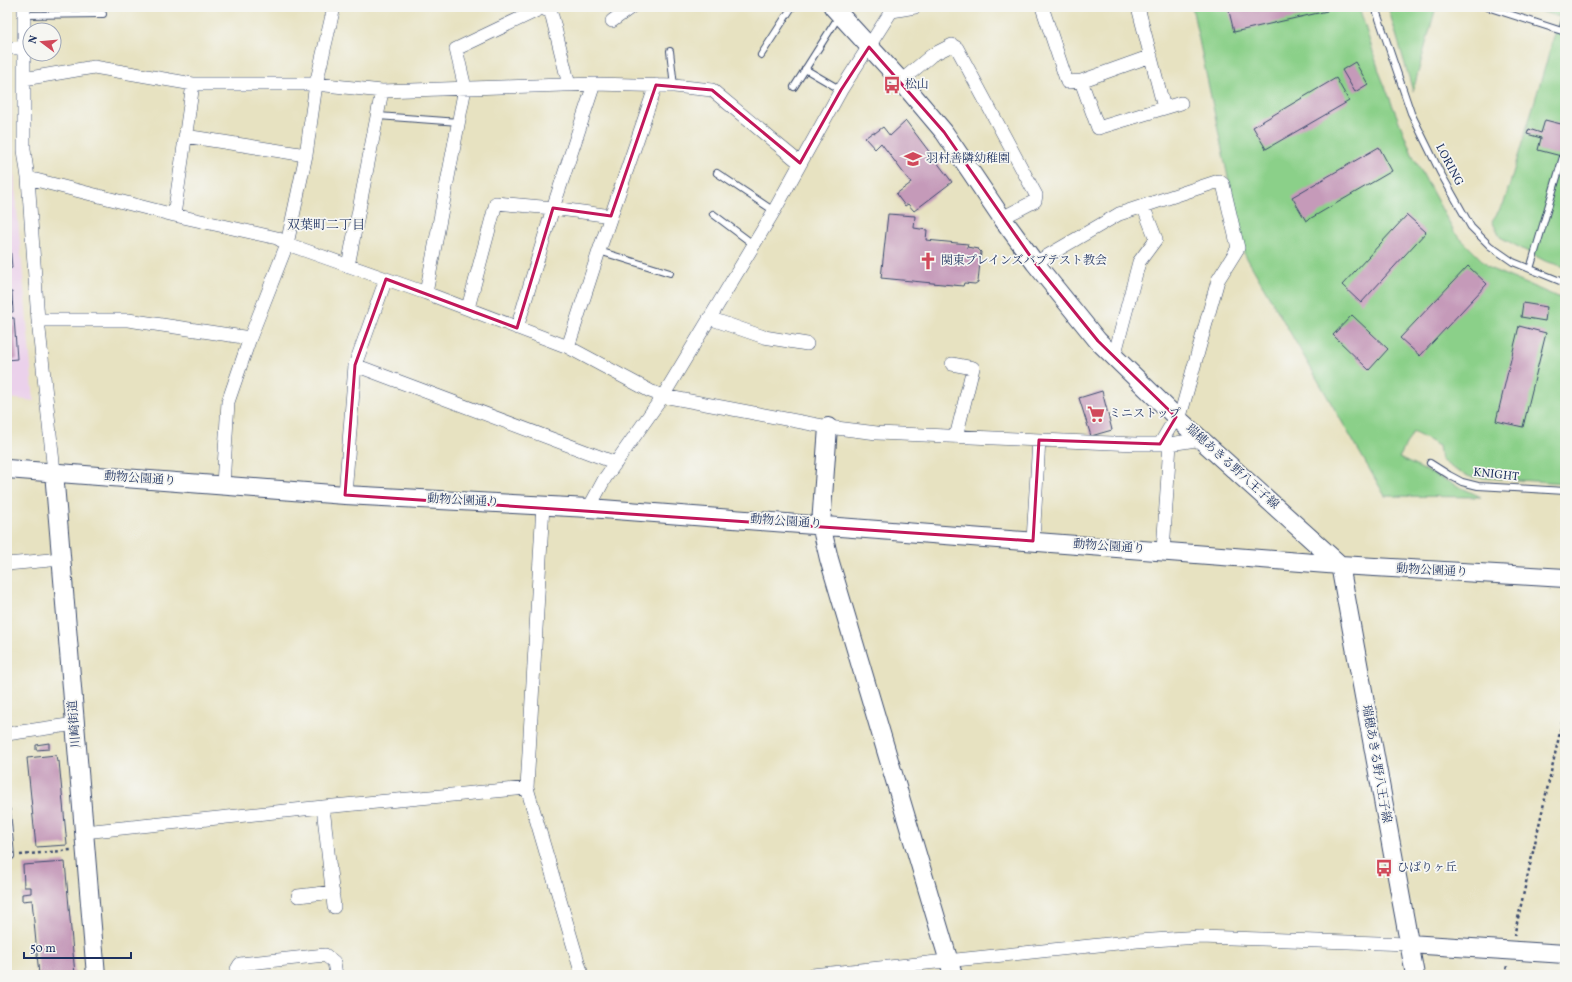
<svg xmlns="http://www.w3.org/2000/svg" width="1572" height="982" viewBox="0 0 1572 982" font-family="Vollkorn,'Noto Serif JP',serif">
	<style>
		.built { fill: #ebd1eb }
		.green { fill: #8bd089; stroke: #538074 }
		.building { fill: #c59ab9 }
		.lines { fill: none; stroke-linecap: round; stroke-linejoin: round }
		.lane-casing { stroke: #3a4a6d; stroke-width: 8 }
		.street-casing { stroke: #3a4a6d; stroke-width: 14 }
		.secondary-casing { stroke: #3a4a6d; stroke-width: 20 }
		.path { stroke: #3a4a6d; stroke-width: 2.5; stroke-dasharray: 3 3; stroke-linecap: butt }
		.lane { stroke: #fff; stroke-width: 6 }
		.street { stroke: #fff; stroke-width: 13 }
		.secondary { stroke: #fff; stroke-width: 18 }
		.marked { fill: none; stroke: #c2185b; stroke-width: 3; stroke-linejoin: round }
		.labels { text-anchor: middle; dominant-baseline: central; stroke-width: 3.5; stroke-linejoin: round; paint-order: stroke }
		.poi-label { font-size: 12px; fill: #1b2f5e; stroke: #f6f6f2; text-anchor: start }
		.street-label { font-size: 12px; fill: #1b2f5e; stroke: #f6f6f2 }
		.neighbourhood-label { font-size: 13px; fill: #1b2f5e; stroke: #f6f6f2 }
	</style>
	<rect width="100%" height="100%" fill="#f6f6f2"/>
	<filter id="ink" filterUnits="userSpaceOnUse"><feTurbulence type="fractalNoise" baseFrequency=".025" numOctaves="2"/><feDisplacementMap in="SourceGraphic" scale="8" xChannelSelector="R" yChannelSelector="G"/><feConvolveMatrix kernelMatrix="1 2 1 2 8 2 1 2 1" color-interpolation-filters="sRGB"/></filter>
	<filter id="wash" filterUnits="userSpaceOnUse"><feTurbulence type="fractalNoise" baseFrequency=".012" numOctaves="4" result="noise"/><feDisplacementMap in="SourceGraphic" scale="16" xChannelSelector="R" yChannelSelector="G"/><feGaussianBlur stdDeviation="0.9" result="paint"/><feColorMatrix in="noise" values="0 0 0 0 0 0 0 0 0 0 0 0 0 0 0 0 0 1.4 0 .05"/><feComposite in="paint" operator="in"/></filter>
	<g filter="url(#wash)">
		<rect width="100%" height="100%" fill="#e7e2c1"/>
		<path class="built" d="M7,7H12V41H7Z
			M7,52H11L12,128L15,185L34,401L7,398Z"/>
		<path class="green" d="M1192,7H1359L1380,74L1412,154L1454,232L1491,269L1565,300V483L1470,477L1455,470L1441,460L1439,446L1413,432L1399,458L1481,497L1385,496L1244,253Z
			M1388,7H1436L1413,91Z
			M1525,7H1565V267L1545,261L1500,237L1492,221L1504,203L1560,17Z"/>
		<g id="blocks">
			<path class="building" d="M1228,7H1326L1327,11L1234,32Z
				M1355,62L1368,84L1355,92L1342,70Z
				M1336,78L1349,101L1266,149L1253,127Z
				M1545,120L1565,125V157L1538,150L1541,138L1527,134L1529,129L1541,133Z
				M906,121L952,182L914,211L908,204L905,206L896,194L911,183L881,143L875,149L865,138L873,132L875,133L883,127L890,136Z
				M1379,147L1392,171L1306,221L1292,197Z
				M888,214L915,216L914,228L927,230L926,240L968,244L967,247L978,249L981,252L978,282L975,284L964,283L963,286L881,278Z
				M1407,215L1426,232L1361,303L1342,285Z
				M7,219H8L12,268L9,269V275H7Z
				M1468,266L1487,284L1420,356L1400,338Z
				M7,277H8L9,292H12L13,312H10L11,318H14L17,359L7,360Z
				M1523,303L1547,307L1545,321L1521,317Z
				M1352,315L1388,349L1369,370L1333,335Z
				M1519,326L1546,333L1523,427L1496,421Z
				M1102,391L1112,430L1091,436L1079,398Z
				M49,743V749L36,750V745Z
				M56,755L57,762L59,761L67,845L36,847L27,758Z
				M65,862L75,975H39L32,900L22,901V894L31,893V887H24L23,865Z"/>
		</g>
	</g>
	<g filter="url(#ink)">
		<use href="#blocks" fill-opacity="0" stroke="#3a4a6d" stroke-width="1"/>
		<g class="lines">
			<g class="lane-casing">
				<path id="lane" d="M1375,7L1411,113L1440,172L1471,227L1490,246L1513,262L1565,283
					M1487,7L1565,32
					M24,15L103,14
					M1562,31L1565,21
					M670,51L674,86
					M761,55L792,7
					M805,69L841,90
					M794,87L839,16
					M378,116L459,122
					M717,173L774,211
					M713,214L753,244
					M599,251L670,273
					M1530,269L1565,150
					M1430,463L1449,475L1462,482L1478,486L1565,491
					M7,811L11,856L7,857"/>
			</g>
			<g class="street-casing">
				<path id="street" d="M24,7V150L28,178L38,320L54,472
					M1042,7L1067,82L1081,81L1151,56
					M1138,7L1164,108
					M892,11L915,7
					M612,21L631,7
					M7,48H24
					M24,79L94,67L193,84H316L382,91L594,84L674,86L712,90L800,163
					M901,81L932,55L952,45L957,48L1036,195L1035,201L1002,218
					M1081,81L1098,128L1181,103
					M185,136L306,155
					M28,178L174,215L277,238L287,244L426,293L568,347L650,391L663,396L828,427L877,433L1136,444H1170L1202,439
					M174,215L193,84
					M1035,263L1119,214L1219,181L1223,184L1238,248L1218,280L1179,420
					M348,266L382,91
					M426,293L465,88L456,49L542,8L551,12L569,85
					M468,308L496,203L553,208L611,216
					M709,318L764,337L807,344
					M38,320H128L250,338
					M517,328L553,208L594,84
					M568,347L599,251L656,85
					M1114,357L1139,262L1156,239L1143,206
					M952,364L973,368L956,437
					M355,365L616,463
					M1160,444L1176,417
					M223,485L228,402L250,338L287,244L306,155L316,84L334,7
					M345,495L355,365L386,279
					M543,505L527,788L582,975
					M589,508L605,478L663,396L774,211L841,90L894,7
					M1033,541L1039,440
					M1163,551L1170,444
					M7,564L61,559
					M7,734L75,724
					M323,807L334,907
					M84,832L323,807L527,788
					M298,896L333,892
					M237,975V969L240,964L325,955L334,962L336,975
					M812,975L1137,941L1200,937L1409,944"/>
			</g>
			<g class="secondary-casing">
				<path id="secondary" d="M833,7L901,81L944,132L1002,218L1035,263L1098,341L1176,417L1340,565L1415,975
					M828,427L821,525L829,559L953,975
					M7,469L345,495L589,508L1340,565L1565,578
					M54,472L96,975
					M1409,944L1565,954"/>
			</g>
			<path class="path" d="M20,855L71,850
				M1514,936L1565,710
				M1505,975L1507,966"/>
			<use href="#lane" class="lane"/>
			<use href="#street" class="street"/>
			<use href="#secondary" class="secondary"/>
		</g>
	</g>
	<path class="marked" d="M869,47L944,132L1035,263L1098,341L1176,417L1160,444L1039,440L1033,541L345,495L355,365L386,279L517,328L553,208L611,216L656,85L712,90L800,163L841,90Z"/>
	<defs>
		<g id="bus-bare" transform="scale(1.38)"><path d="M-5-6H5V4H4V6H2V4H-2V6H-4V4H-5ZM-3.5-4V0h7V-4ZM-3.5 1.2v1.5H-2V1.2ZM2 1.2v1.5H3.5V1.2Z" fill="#d1495b" stroke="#f6f6f2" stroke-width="2.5" paint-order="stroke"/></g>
		<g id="school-bare" transform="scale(1.38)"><path d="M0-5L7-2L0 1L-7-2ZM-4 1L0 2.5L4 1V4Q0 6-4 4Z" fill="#d1495b" stroke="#f6f6f2" stroke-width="2.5" paint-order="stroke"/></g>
		<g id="church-bare" transform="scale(1.38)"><path d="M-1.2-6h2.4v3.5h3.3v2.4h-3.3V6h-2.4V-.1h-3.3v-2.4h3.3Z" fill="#d1495b" stroke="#f6f6f2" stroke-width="2.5" paint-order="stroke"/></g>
		<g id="supermarket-bare" transform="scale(1.38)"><path d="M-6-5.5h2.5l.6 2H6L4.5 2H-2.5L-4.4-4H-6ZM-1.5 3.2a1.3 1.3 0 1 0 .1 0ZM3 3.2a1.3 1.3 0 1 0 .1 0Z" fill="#d1495b" stroke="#f6f6f2" stroke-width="2.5" paint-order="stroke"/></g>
	</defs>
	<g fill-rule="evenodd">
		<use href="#bus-bare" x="892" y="85"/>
		<use href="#school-bare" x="913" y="159"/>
		<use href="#church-bare" x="928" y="261"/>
		<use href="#supermarket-bare" x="1096" y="414"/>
		<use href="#bus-bare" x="1384" y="868"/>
	</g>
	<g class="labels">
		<g class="poi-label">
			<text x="905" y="85">松山</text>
			<text x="926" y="159">羽村善隣幼稚園</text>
			<text x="941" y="261">関東プレインズバプテスト教会</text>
			<text x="1109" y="414">ミニストップ</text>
			<text x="1397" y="868">ひばりヶ丘</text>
		</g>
		<g class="street-label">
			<text transform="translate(1449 165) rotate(62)">LORING</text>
			<text transform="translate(1232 467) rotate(42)">瑞穂あきる野八王子線</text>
			<text transform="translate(1496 475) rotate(6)">KNIGHT</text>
			<text transform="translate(140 479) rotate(4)">動物公園通り</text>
			<text transform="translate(463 501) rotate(3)">動物公園通り</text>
			<text transform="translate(786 522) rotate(4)">動物公園通り</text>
			<text transform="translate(1109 547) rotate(4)">動物公園通り</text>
			<text transform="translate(1432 571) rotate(3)">動物公園通り</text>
			<text transform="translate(75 724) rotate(-95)">川崎街道</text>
			<text transform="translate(1376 764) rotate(80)">瑞穂あきる野八王子線</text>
		</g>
		<g class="neighbourhood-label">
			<text x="326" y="226">双葉町二丁目</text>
		</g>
	</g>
	<rect width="1572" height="982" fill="none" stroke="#f6f6f2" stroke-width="24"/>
	<g transform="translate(42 42) rotate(286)"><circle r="19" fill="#f6f6f2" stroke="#9ea6b7"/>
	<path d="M0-3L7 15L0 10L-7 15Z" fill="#d1495b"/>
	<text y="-6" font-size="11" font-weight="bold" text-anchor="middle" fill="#1b2f5e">N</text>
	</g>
	<path d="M24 952v6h107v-6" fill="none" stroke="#1b2f5e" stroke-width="2"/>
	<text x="30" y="952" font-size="12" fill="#1b2f5e" stroke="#f6f6f2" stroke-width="3" paint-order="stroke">50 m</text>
</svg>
